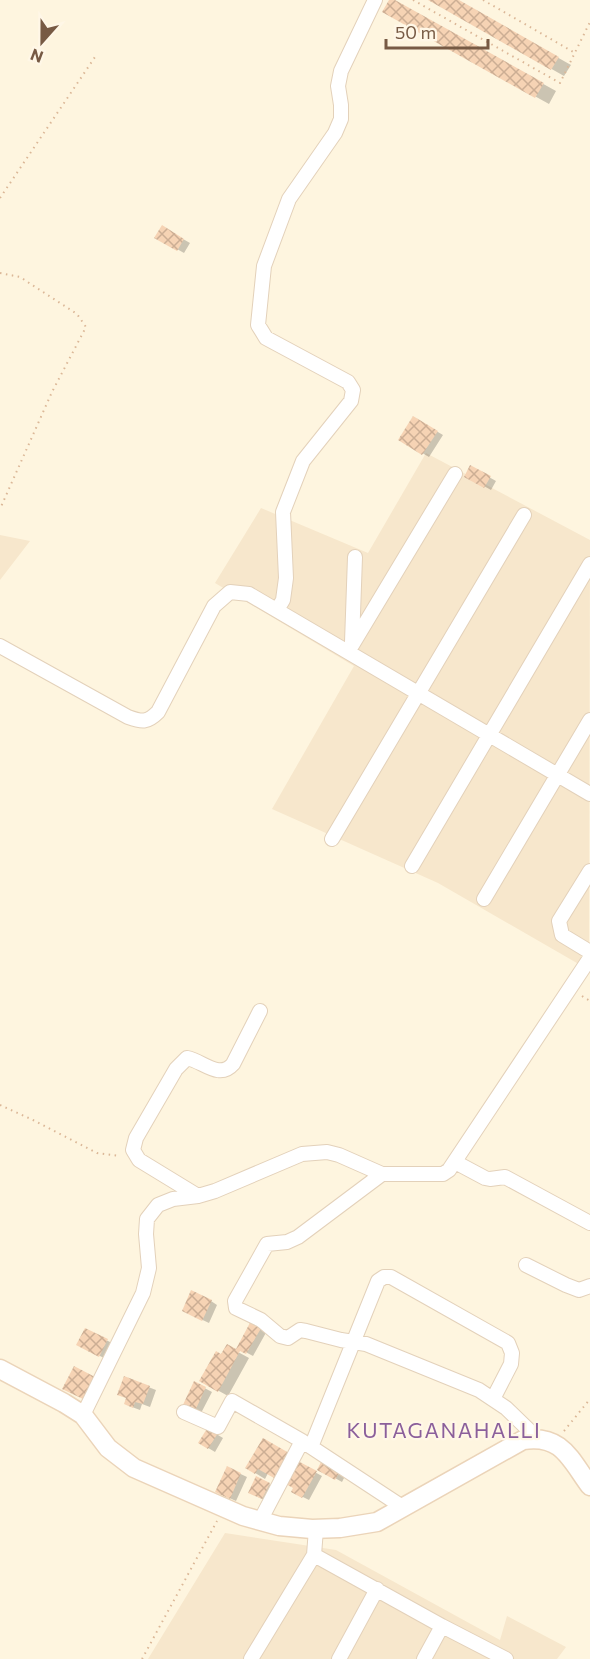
<svg xmlns="http://www.w3.org/2000/svg" width="590" height="1659" viewBox="0 0 590 1659" font-family="Commissioner,sans-serif">
	<style>
		.residential { fill: #f7e7cc }
		.shadow { fill: #0003 }
		.building { fill: url(#building-cross-hatch) }
		.lines { fill: none; stroke-linecap: round; stroke-linejoin: round }
		.street-casing { stroke: #e3d1ba; stroke-width: 16 }
		.secondary-casing { stroke: #ebd4b9; stroke-width: 21 }
		.path { stroke: #dbb797; stroke-width: 2; stroke-dasharray: 1.5 4.5; stroke-linecap: butt }
		.street { stroke: #fff; stroke-width: 14 }
		.secondary { stroke: #fff; stroke-width: 18 }
		.labels { text-anchor: middle; dominant-baseline: central; stroke-width: 4.5; stroke-linejoin: round; paint-order: stroke }
		.quarter-label { font-size: 21px; letter-spacing: 1.5px; fill: #8b5f9b; stroke: #fff7e7 }
	</style>
	<defs>
		<pattern id="building-cross-hatch" width="8" height="8" patternUnits="userSpaceOnUse" patternTransform="scale(1.5)"><rect width="8" height="8" fill="#f6d3b4"/><path d="M0 0l8 8M0 8l8-8" fill="none" stroke="#ccae94"/></pattern>
	</defs>
	<rect width="100%" height="100%" fill="#fef5df"/>
	<path class="residential" d="M426,453L590,540L589,970L438,883L272,809L354,666L215,583L261,508L368,553Z
		M0,535L30,541L0,580Z
		M225,1533L336,1550L500,1640L507,1616L566,1647L557,1659H148Z"/>
	<path class="shadow" d="M391,0L556,91L549,104L384,12Z
		M430,0H456L571,65L564,76Z
		M162,227L190,243L184,253L156,237Z
		M414,418L443,435L429,457L400,440Z
		M471,467L496,481L491,490L466,476Z
		M211,1301L217,1305L209,1323L190,1314Z
		M253,1321L268,1329L253,1356L238,1348Z
		M86,1330L114,1344L106,1359L84,1348Z
		M227,1346L249,1358L228,1396L201,1381Z
		M125,1378L156,1390L150,1407L142,1404L140,1410L132,1407L128,1398Z
		M195,1383L212,1392L200,1415L184,1406Z
		M208,1429L223,1438L215,1452L200,1443Z
		M296,1462L322,1476L309,1500L293,1492L295,1487L268,1473L265,1479L247,1468Z
		M228,1468L247,1477L236,1501L223,1495Z
		M319,1469L347,1472L342,1482Z
		M269,1484L275,1488L268,1502L256,1496Z"/>
	<path class="building" d="M389,0H395L544,83L535,98L382,12Z
		M428,0H459L559,57L551,70Z
		M162,225L184,239L177,251L154,238Z
		M413,416L438,431L422,455L398,440Z
		M470,465L491,476L484,488L464,477Z
		M191,1290L212,1300L202,1321L182,1311Z
		M252,1319L263,1325L246,1354L240,1351L218,1392L199,1381L216,1351L221,1354L227,1344L236,1349Z
		M85,1328L108,1339L99,1357L76,1345Z
		M74,1366L95,1377L83,1399L62,1389Z
		M124,1376L150,1386L143,1404L135,1402L133,1408L124,1404L126,1398L117,1395Z
		M194,1381L206,1387L194,1413L182,1407Z
		M208,1427L218,1433L208,1449L198,1443Z
		M263,1438L289,1453L274,1478L258,1469L255,1474L245,1468Z
		M323,1458L342,1468L335,1480L317,1470Z
		M296,1460L317,1471L302,1498L291,1492L293,1488L284,1483Z
		M227,1466L241,1473L230,1499L215,1492Z
		M256,1476L270,1483L262,1499L248,1493Z"/>
	<g class="lines">
		<g class="street-casing">
			<path id="street" d="M277,610L283,600L286,578L283,512L303,461L351,401L353,390L348,382L266,338L258,325L264,266L289,199L335,133L341,119V105L338,86L341,71L375,0
				M352,642L355,557
				M0,646L128,717C142,722 147,723 158,712L214,606L230,592L249,594L590,794
				M348,652L455,474
				M332,839L524,515
				M412,866L590,564
				M590,871L559,921L562,935L590,952
				M484,899L590,720
				M455,1162L485,1178L490,1179L505,1177L590,1223
				M382,1174L298,1237L287,1242L267,1244L235,1301L236,1308L261,1320L280,1336L288,1338L300,1330L306,1331L341,1340L366,1344L479,1390L506,1408L537,1438
				M198,1196L139,1160L133,1150L136,1138L176,1069L187,1058C203,1061 219,1080 233,1064L260,1011
				M526,1265L566,1285L579,1290L590,1286
				M184,1412L218,1427L232,1401L302,1441L404,1508
				M83,1415L143,1293L149,1268L146,1234L147,1219L158,1205L173,1199L198,1196L215,1191L302,1154L327,1152L339,1155L382,1174H443L449,1170L590,958
				M311,1447L378,1281L384,1277H391L508,1343L512,1353L511,1364L493,1399
				M260,1521L302,1441
				M314,1555L442,1626L506,1659
				M251,1659L314,1555L316,1529
				M339,1659L377,1589
				M424,1659L442,1626"/>
		</g>
		<g class="secondary-casing">
			<path id="secondary" d="M0,1369L64,1403L83,1415L108,1448L134,1468L243,1516L279,1526L312,1529L340,1528L377,1522L523,1440C562,1434 570,1459 590,1486"/>
		</g>
		<path class="path" d="M413,0L560,83L590,22
			M483,0L575,53
			M0,198L95,57
			M0,273L20,277L77,314L86,327L52,392L0,509
			M582,996L590,1001
			M0,1105L33,1120L97,1153L120,1156
			M564,1431L590,1399
			M142,1659L217,1521"/>
		<use href="#street" class="street"/>
		<use href="#secondary" class="secondary"/>
	</g>
	<g class="labels">
		<g class="quarter-label">
			<text x="444" y="1429">KUTAGANAHALLI</text>
		</g>
	</g>
	<g transform="translate(42 42) rotate(201)" stroke="#fff7e7" stroke-width="4.5" paint-order="stroke">
	<path d="M0-4.5L10 22L0 15L-10 22Z" fill="#775a44"/>
	<text y="-9" font-size="16" font-weight="bold" text-anchor="middle" fill="#775a44">N</text>
	</g>
	<path d="M386 39v9h102v-9" fill="none" stroke="#775a44" stroke-width="3"/>
	<text x="395" y="39" font-size="18" fill="#775a44" stroke="#fff7e7" stroke-width="4.5" paint-order="stroke">50 m</text>
</svg>
